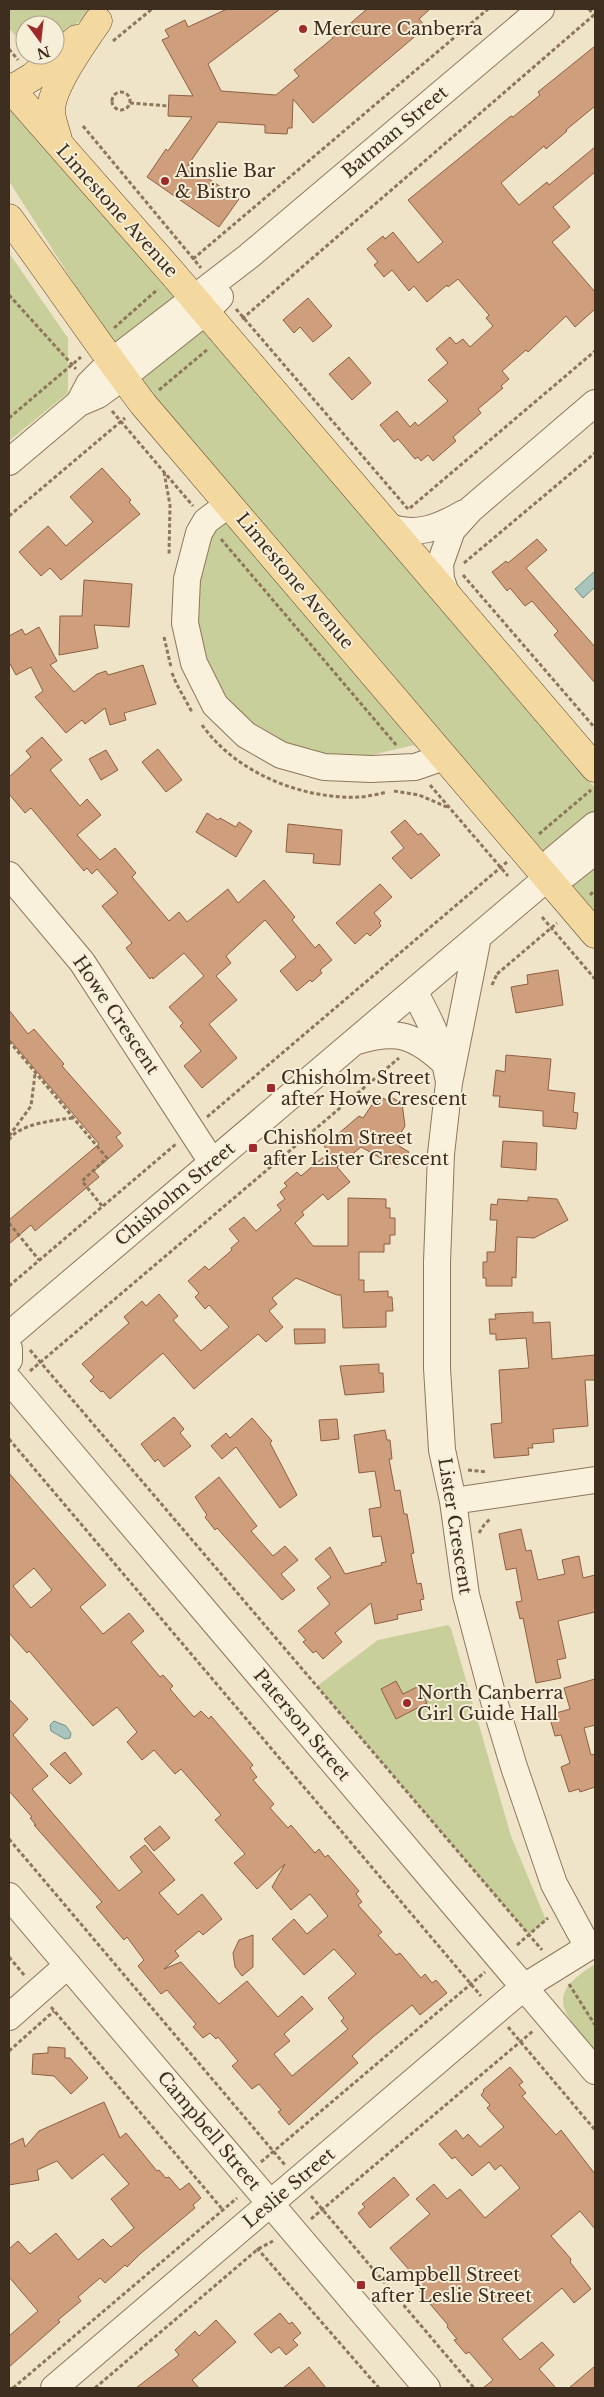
<svg xmlns="http://www.w3.org/2000/svg" width="604" height="2397" viewBox="0 0 604 2397" font-family="'Libre Baskerville',serif">
	<style>
		.green { fill: #c9cf9b }
		.water { fill: #a9c4bc; stroke: #6f938a }
		.building { fill: #cf9f7d; stroke: #8d5f41; fill-rule: evenodd }
		.lines { fill: none; stroke-linecap: round; stroke-linejoin: round }
		.minor-casing { stroke: #8d765c; stroke-width: 28 }
		.major-casing { stroke: #5b4430; stroke-width: 29 }
		.path { stroke: #8d765c; stroke-width: 3; stroke-dasharray: 4 2.5; stroke-linecap: butt }
		.minor { stroke: #faf1dc; stroke-width: 26 }
		.major { stroke: #f3d9a0; stroke-width: 28 }
		.poi-dot { fill: #9e2a2b; stroke: #f7eed8; stroke-width: 2 }
		.labels { text-anchor: middle; dominant-baseline: central; stroke-width: 4; stroke-linejoin: round; paint-order: stroke }
		.poi-label { font-size: 18px; fill: #3d2e20; stroke: #f7eed8; text-anchor: start }
		.street-label { font-size: 18px; fill: #3d2e20; stroke: #f7eed8 }
	</style>
	<rect width="100%" height="100%" fill="#f0e4c8"/>
	<path class="green" d="M9,9H94L55,42V25H25V47L9,28Z
		M9,98L595,788V920L162,412L110,340L9,181Z
		M9,253L68,338V393L9,441Z
		M224,513L314,620L414,745L363,757L323,758L284,750L219,703L191,616L205,536Z
		M448,1625L451,1628L511,1836L546,1920L529,1935L317,1686L378,1640Z
		M595,1964V2051C564,2013 542,1997 595,1964Z"/>
	<path class="water" d="M595,571V587L583,598L575,589Z
		M54,1721L66,1726L71,1733L70,1738L65,1739L51,1731L50,1725Z"/>
	<path class="building" d="M227,9H280L208,64L221,91L276,95L299,76L294,70L333,38L331,35L343,25L345,28L367,9H430L419,19L426,27L313,123L293,99L292,128H288L287,134L265,133V125L218,122L188,165L239,199L219,227L147,177L166,149L168,151L192,117L168,116L169,95L193,96L162,40L169,37L165,30L185,20L188,27Z
		M595,46V106L566,130L567,131L546,149L544,146L501,183L519,205L547,182L549,185L595,147V172L553,207L570,227L552,242L595,292V309L575,327L566,316L528,352L526,350L502,371L509,379L501,386L503,388L478,409L481,413L453,437L456,441L433,461L428,455L421,461L418,457L415,459L398,439L394,442L380,425L397,411L410,427L415,422L418,426L448,401L428,380L448,363L436,349L450,337L456,344L463,339L470,347L493,326L486,318L489,315L458,279L448,287L447,285L427,302L414,286L409,291L392,270L384,277L374,265L378,262L367,249L383,236L385,239L393,232L418,263L443,242L408,200L511,116L513,117L540,95L538,92Z
		M308,298L332,326L313,342L300,327L294,333L283,320Z
		M349,357L371,383L352,400L329,374Z
		M102,468L131,500L129,502L140,514L61,580L50,568L41,576L19,552L48,526L66,546L93,522L70,497Z
		M537,539L547,550L526,568L595,647V683L554,635L558,631L532,601L525,606L510,588L507,591L492,572L506,561L508,563Z
		M84,580L132,584L129,627L94,625L98,648L59,655L60,616H82Z
		M39,627L57,661L50,665L74,692L97,674L106,671L108,675L143,665L156,704L124,713L126,720L110,725L105,708L85,724L82,720L66,733L35,697L43,691L31,667L16,675L9,662V636L22,629L25,635Z
		M42,737L62,760L50,770L80,806L87,799L101,815L77,835L100,860L115,848L136,873L132,877L169,921L179,912L187,922L228,889L238,903L264,880L295,917L292,920L315,948L319,944L332,960L320,970L322,973L312,982L310,980L297,991L280,971L296,957L265,920L226,956L231,963L216,976L237,1000L209,1024L237,1058L202,1088L184,1066L201,1051L180,1026L183,1023L169,1007L204,976L184,953L153,979L152,977L150,979L126,948L132,943L102,906L118,893L97,869L92,874L87,868L84,871L31,808L25,813L9,794V777L31,757L26,751Z
		M158,749L182,780L166,792L142,762Z
		M106,750L118,770L101,780L89,759Z
		M207,813L218,820L220,818L236,827L239,822L252,831L236,857L196,832Z
		M405,820L418,835L421,833L440,855L411,879L392,858L404,848L391,832Z
		M288,824L342,830L340,865L313,863L314,854L286,852Z
		M380,884L392,897L374,913L381,921L379,923L381,926L370,936L367,933L355,944L336,923Z
		M558,970L563,1005L516,1013L511,987L528,984L527,975Z
		M9,1010L28,1034L34,1029L64,1064L62,1066L121,1133L116,1137L123,1146L94,1171L99,1177L35,1231L31,1225L9,1244V1220L99,1144L9,1039Z
		M506,1055L551,1059L548,1090L575,1093L573,1112L578,1113L576,1129L543,1126V1111L499,1107L500,1096H493L496,1070L505,1072Z
		M378,1096L387,1100L389,1096L402,1103L405,1126L399,1136L404,1139L399,1146L409,1152L402,1164L397,1167L361,1147L337,1167L350,1182L328,1200L323,1194L302,1212L304,1215L295,1223L313,1246H348V1198L386,1199V1208H390V1218H395V1235H390V1244H384V1252H359V1280H364V1292L388,1291V1297H392L393,1311H386V1327L343,1328L341,1295H337L296,1278L272,1298L277,1304L269,1311L283,1327L266,1342L258,1334L194,1389L163,1353L110,1399L103,1391L101,1392L90,1381L94,1377L82,1364L129,1323L124,1317L142,1301L146,1306L159,1294L178,1316L173,1320L201,1351L229,1327L209,1305L205,1309L195,1297L199,1293L188,1281L205,1266L209,1270L232,1250L231,1248L239,1241L229,1229L244,1217L256,1231L281,1210L277,1205L285,1199L280,1192L287,1186L284,1183L297,1172L301,1176L329,1152L324,1146L359,1116L363,1118Z
		M503,1141L537,1143L536,1170L501,1167Z
		M528,1197L557,1199L568,1220L534,1238L517,1237L516,1278L512,1277V1286H486V1278H483V1262H487V1252H495L497,1220H490L491,1204L497,1205L498,1199L528,1201Z
		M533,1312V1323L550,1322L552,1359L595,1355V1380H585L588,1426L553,1429L554,1442L532,1444L533,1448H528L529,1455L494,1458L491,1424L502,1423L499,1370L529,1368L526,1338L496,1340V1334H490L489,1319H496L495,1314Z
		M294,1329H325V1343L295,1344Z
		M379,1364V1373H383L384,1392L345,1395L340,1366Z
		M174,1417L184,1429L180,1433L191,1446L164,1467L158,1459L155,1462L141,1444Z
		M252,1418L272,1441L270,1443L297,1495L280,1508L236,1447L222,1459L211,1446L226,1433L230,1438Z
		M337,1419L339,1439L321,1441L319,1420Z
		M385,1430L387,1440H390L392,1459H389L395,1491L400,1490L404,1514H407L414,1553L411,1554L417,1584L421,1583L424,1599L420,1600L422,1610L397,1615L398,1619L375,1624L371,1603L335,1633L342,1642L323,1659L316,1651L313,1653L303,1642L306,1640L298,1631L330,1604L317,1588L331,1577L315,1559L330,1547L345,1574L382,1565L381,1563L386,1562L381,1536L373,1537L369,1509L381,1507L375,1471L359,1473L354,1435Z
		M9,1473L106,1585L80,1607L103,1634L129,1613L144,1631L131,1642L160,1677L163,1675L173,1686L170,1689L194,1717L201,1711L209,1719L211,1716L253,1765L250,1768L257,1777L253,1780L274,1804L270,1808L288,1828L291,1825L315,1853L319,1849L325,1857L328,1855L359,1891L356,1894L362,1902L358,1905L382,1932L378,1935L396,1955L400,1953L421,1978L425,1974L432,1983L436,1980L447,1993L420,2015L412,2005L373,2037L352,2056L358,2063L289,2125L278,2112L281,2110L259,2084L252,2089L232,2066L238,2061L218,2037L216,2039L210,2033L203,2038L193,2027L196,2024L167,1990L161,1994L138,1966L144,1960L127,1937L124,1940L96,1907L102,1902L34,1825H36L30,1818L32,1817L9,1791V1699L28,1719L13,1735L48,1776L32,1789L119,1891L142,1872L130,1857L145,1845L175,1880L159,1893L178,1915L202,1894L222,1919L203,1935L199,1931L175,1951L179,1956L164,1969L181,1962L219,2004L247,1981L278,2017L302,1996L313,2009L284,2034L290,2041L274,2054L292,2076L348,2029L341,2021L344,2018L328,1998L356,1974L334,1949L304,1975L272,1939L294,1919L307,1934L328,1916L310,1894L291,1910L272,1887L285,1864L257,1889L234,1863L245,1854L215,1820L221,1815L181,1769L175,1774L154,1750L142,1760L127,1742L137,1732L117,1707L93,1726L29,1651L27,1653L9,1633ZM34,1568L52,1590L31,1608L13,1586Z
		M219,1477L257,1526L251,1531L273,1556L285,1546L298,1560L281,1574L295,1590L282,1600L217,1528L215,1530L205,1517L207,1515L195,1497Z
		M521,1529L526,1551L531,1550L538,1580L565,1574L562,1560L579,1556L583,1578L595,1575V1612L558,1621L566,1658L557,1660L561,1678L536,1683L523,1618L520,1619L516,1602L522,1601L516,1568L506,1570L499,1534Z
		M595,1679V1725L584,1728L591,1755L595,1754V1787L580,1792L579,1789L569,1792L561,1767L570,1763L561,1735L555,1736L549,1715L570,1709L564,1688Z
		M396,1681L403,1694L419,1686L427,1703L396,1719L381,1689Z
		M65,1752L82,1774L70,1784L50,1764Z
		M160,1826L170,1838L154,1851L144,1839Z
		M253,1935V1967L242,1976L235,1967L233,1953L239,1940Z
		M48,2047L65,2048V2058H70L88,2078L71,2094L54,2076L32,2074L33,2054L48,2053Z
		M510,2067L523,2082L519,2085L526,2093L522,2096L556,2135L561,2130L595,2174V2229L580,2211L551,2236L571,2259L570,2262L591,2289L574,2303L562,2288L502,2339L520,2360L542,2342L554,2355L539,2369L556,2388H483L493,2380L469,2352L466,2354L454,2340L457,2339L447,2327L448,2325L419,2291L424,2287L390,2248L430,2214L416,2199L434,2184L447,2199L460,2189L485,2218L520,2188L501,2165L495,2170L489,2162L472,2176L455,2157L452,2159L439,2144L456,2130L463,2139L468,2134L480,2147L504,2127L487,2108L490,2105L481,2095L484,2091L483,2090Z
		M104,2102L120,2138L126,2133L157,2171L159,2170L166,2178L169,2177L180,2190L189,2183L201,2198L193,2205L195,2208L140,2254L127,2267L125,2265L105,2283L100,2278L78,2297L81,2301L58,2320L60,2322L9,2367V2336L38,2311L9,2277V2249L18,2241L30,2254L56,2233L78,2260L103,2239L111,2247L134,2228L111,2199L129,2184L103,2154L72,2179L57,2161L37,2170L39,2180L9,2185V2145L23,2138L25,2147L39,2131Z
		M394,2177L409,2195L370,2228L358,2213L365,2207L362,2204Z
		M280,2313L289,2324L292,2322L301,2333L293,2340L298,2345L286,2355L279,2347L271,2353L254,2334Z
		M216,2320L236,2342L192,2380L199,2388H136L179,2355L175,2350L195,2331L199,2336Z
		M595,2366V2388H569Z
		M309,2367L326,2388H283Z"/>
	<g class="lines">
		<g class="minor-casing">
			<path id="minor" d="M79,403L89,384L111,362L249,256L541,9
				M9,462L79,403L98,395L123,377L205,312L220,297
				M229,504L206,521L199,533L187,579L185,623L194,663L215,705L246,735L281,755L324,767L371,769L415,767L444,757
				M389,527C416,537 440,527 464,513
				M446,593L441,579L440,564L452,530L471,509L595,403
				M9,875L82,962L212,1162
				M547,878L553,860L595,825
				M478,937L449,1083L441,1154L437,1262V1368L442,1450L453,1501L466,1595L494,1701L514,1767L554,1884L588,1947
				M414,991C429,1019 443,1046 448,1077
				M357,1041C398,1029 415,1035 446,1064
				M9,1335L547,878L566,874L595,851
				M9,1349V1360
				M9,1380L595,2071
				M453,1501L595,1480
				M9,1896L427,2388
				M9,2017L68,1965
				M54,2388L524,1987L595,1943"/>
		</g>
		<g class="major-casing">
			<path id="major" d="M9,87L174,275L595,768
				M9,91L32,77L77,39
				M59,144C57,133 51,121 51,110C52,85 84,42 98,21
				M9,218C54,279 97,343 143,404L595,934"/>
		</g>
		<path class="path" d="M589,9L595,16
			M113,41L152,9
			M9,49L18,60
			M112 101a9 9 0 1 1 18 0a9 9 0 1 1-18 0Z
			M130,103L168,106
			M83,126L201,268
			M193,259L488,9
			M9,295L76,369
			M236,309L408,509
			M242,319L595,14
			M114,328L158,289
			M159,390L208,349
			M112,411L193,506
			M9,418L81,357
			M164,472L170,505L169,556
			M410,508L595,351
			M9,516L125,418
			M221,539L397,746
			M464,563L595,453
			M463,575L595,728
			M164,637L171,667
			M172,673L176,683L192,712
			M202,725C236,773 303,800 361,797C370,796 379,794 387,792
			M430,785L508,876
			M394,791L419,795L447,807
			M539,834L591,790
			M590,895L595,890
			M542,917L595,979
			M497,974L557,923
			M492,985L497,974
			M9,1041L107,1158L82,1181L102,1206
			M207,1117L507,862
			M9,1136L31,1106L35,1074
			M9,1140C18,1124 55,1120 73,1118
			M9,1223L39,1260
			M9,1286L176,1144
			M30,1350L542,1950
			M30,1371L399,1058
			M9,1439L481,1996
			M468,1470L487,1472
			M479,1533L484,1525L490,1519
			M9,1839L285,2165
			M517,1945L548,1918
			M9,1957L25,1976
			M569,1984L595,2025
			M51,2007L223,2210
			M508,2027L595,2130
			M9,2051L54,2011
			M261,2162L485,1972
			M311,2196L474,2388
			M311,2219L533,2031
			M257,2248L379,2388
			M13,2388L237,2198
			M95,2388L258,2249L273,2241"/>
		<use href="#minor" class="minor"/>
		<use href="#major" class="major"/>
	</g>
	<g class="poi-dot">
		<circle cx="303" cy="29" r="5"/>
		<circle cx="165" cy="181" r="5"/>
		<rect x="266" y="1083" width="10" height="10" rx="2.5"/>
		<rect x="248" y="1143" width="10" height="10" rx="2.5"/>
		<circle cx="407" cy="1703" r="5"/>
		<rect x="356" y="2280" width="10" height="10" rx="2.5"/>
	</g>
	<g class="labels">
		<g class="poi-label">
			<text x="313" y="29">Mercure Canberra</text>
			<text x="175" y="171">Ainslie Bar<tspan x="175" dy="21">&amp; Bistro</tspan></text>
			<text x="281" y="1078">Chisholm Street<tspan x="281" dy="21">after Howe Crescent</tspan></text>
			<text x="263" y="1138">Chisholm Street<tspan x="263" dy="21">after Lister Crescent</tspan></text>
			<text x="417" y="1693">North Canberra<tspan x="417" dy="21">Girl Guide Hall</tspan></text>
			<text x="371" y="2275">Campbell Street<tspan x="371" dy="21">after Leslie Street</tspan></text>
		</g>
		<g class="street-label">
			<text transform="translate(395 132) rotate(-40)">Batman Street</text>
			<text transform="translate(117 211) rotate(48)">Limestone Avenue</text>
			<text transform="translate(295 581) rotate(50)">Limestone Avenue</text>
			<text transform="translate(116 1015) rotate(56)">Howe Crescent</text>
			<text transform="translate(175 1194) rotate(-40)">Chisholm Street</text>
			<text transform="translate(455 1526) rotate(81)">Lister Crescent</text>
			<text transform="translate(302 1725) rotate(50)">Paterson Street</text>
			<text transform="translate(209 2131) rotate(50)">Campbell Street</text>
			<text transform="translate(289 2188) rotate(-40)">Leslie Street</text>
		</g>
	</g>
	<rect width="604" height="2397" fill="none" stroke="#3d2e20" stroke-width="20"/>
	<g transform="translate(40 40) rotate(165)"><circle r="24" fill="#f7eed8" stroke="#ada18e"/>
	<path d="M0-4L9 19L0 12L-9 19Z" fill="#9e2a2b"/>
	<text y="-8" font-size="14" font-weight="bold" text-anchor="middle" fill="#3d2e20">N</text>
	</g>
</svg>
